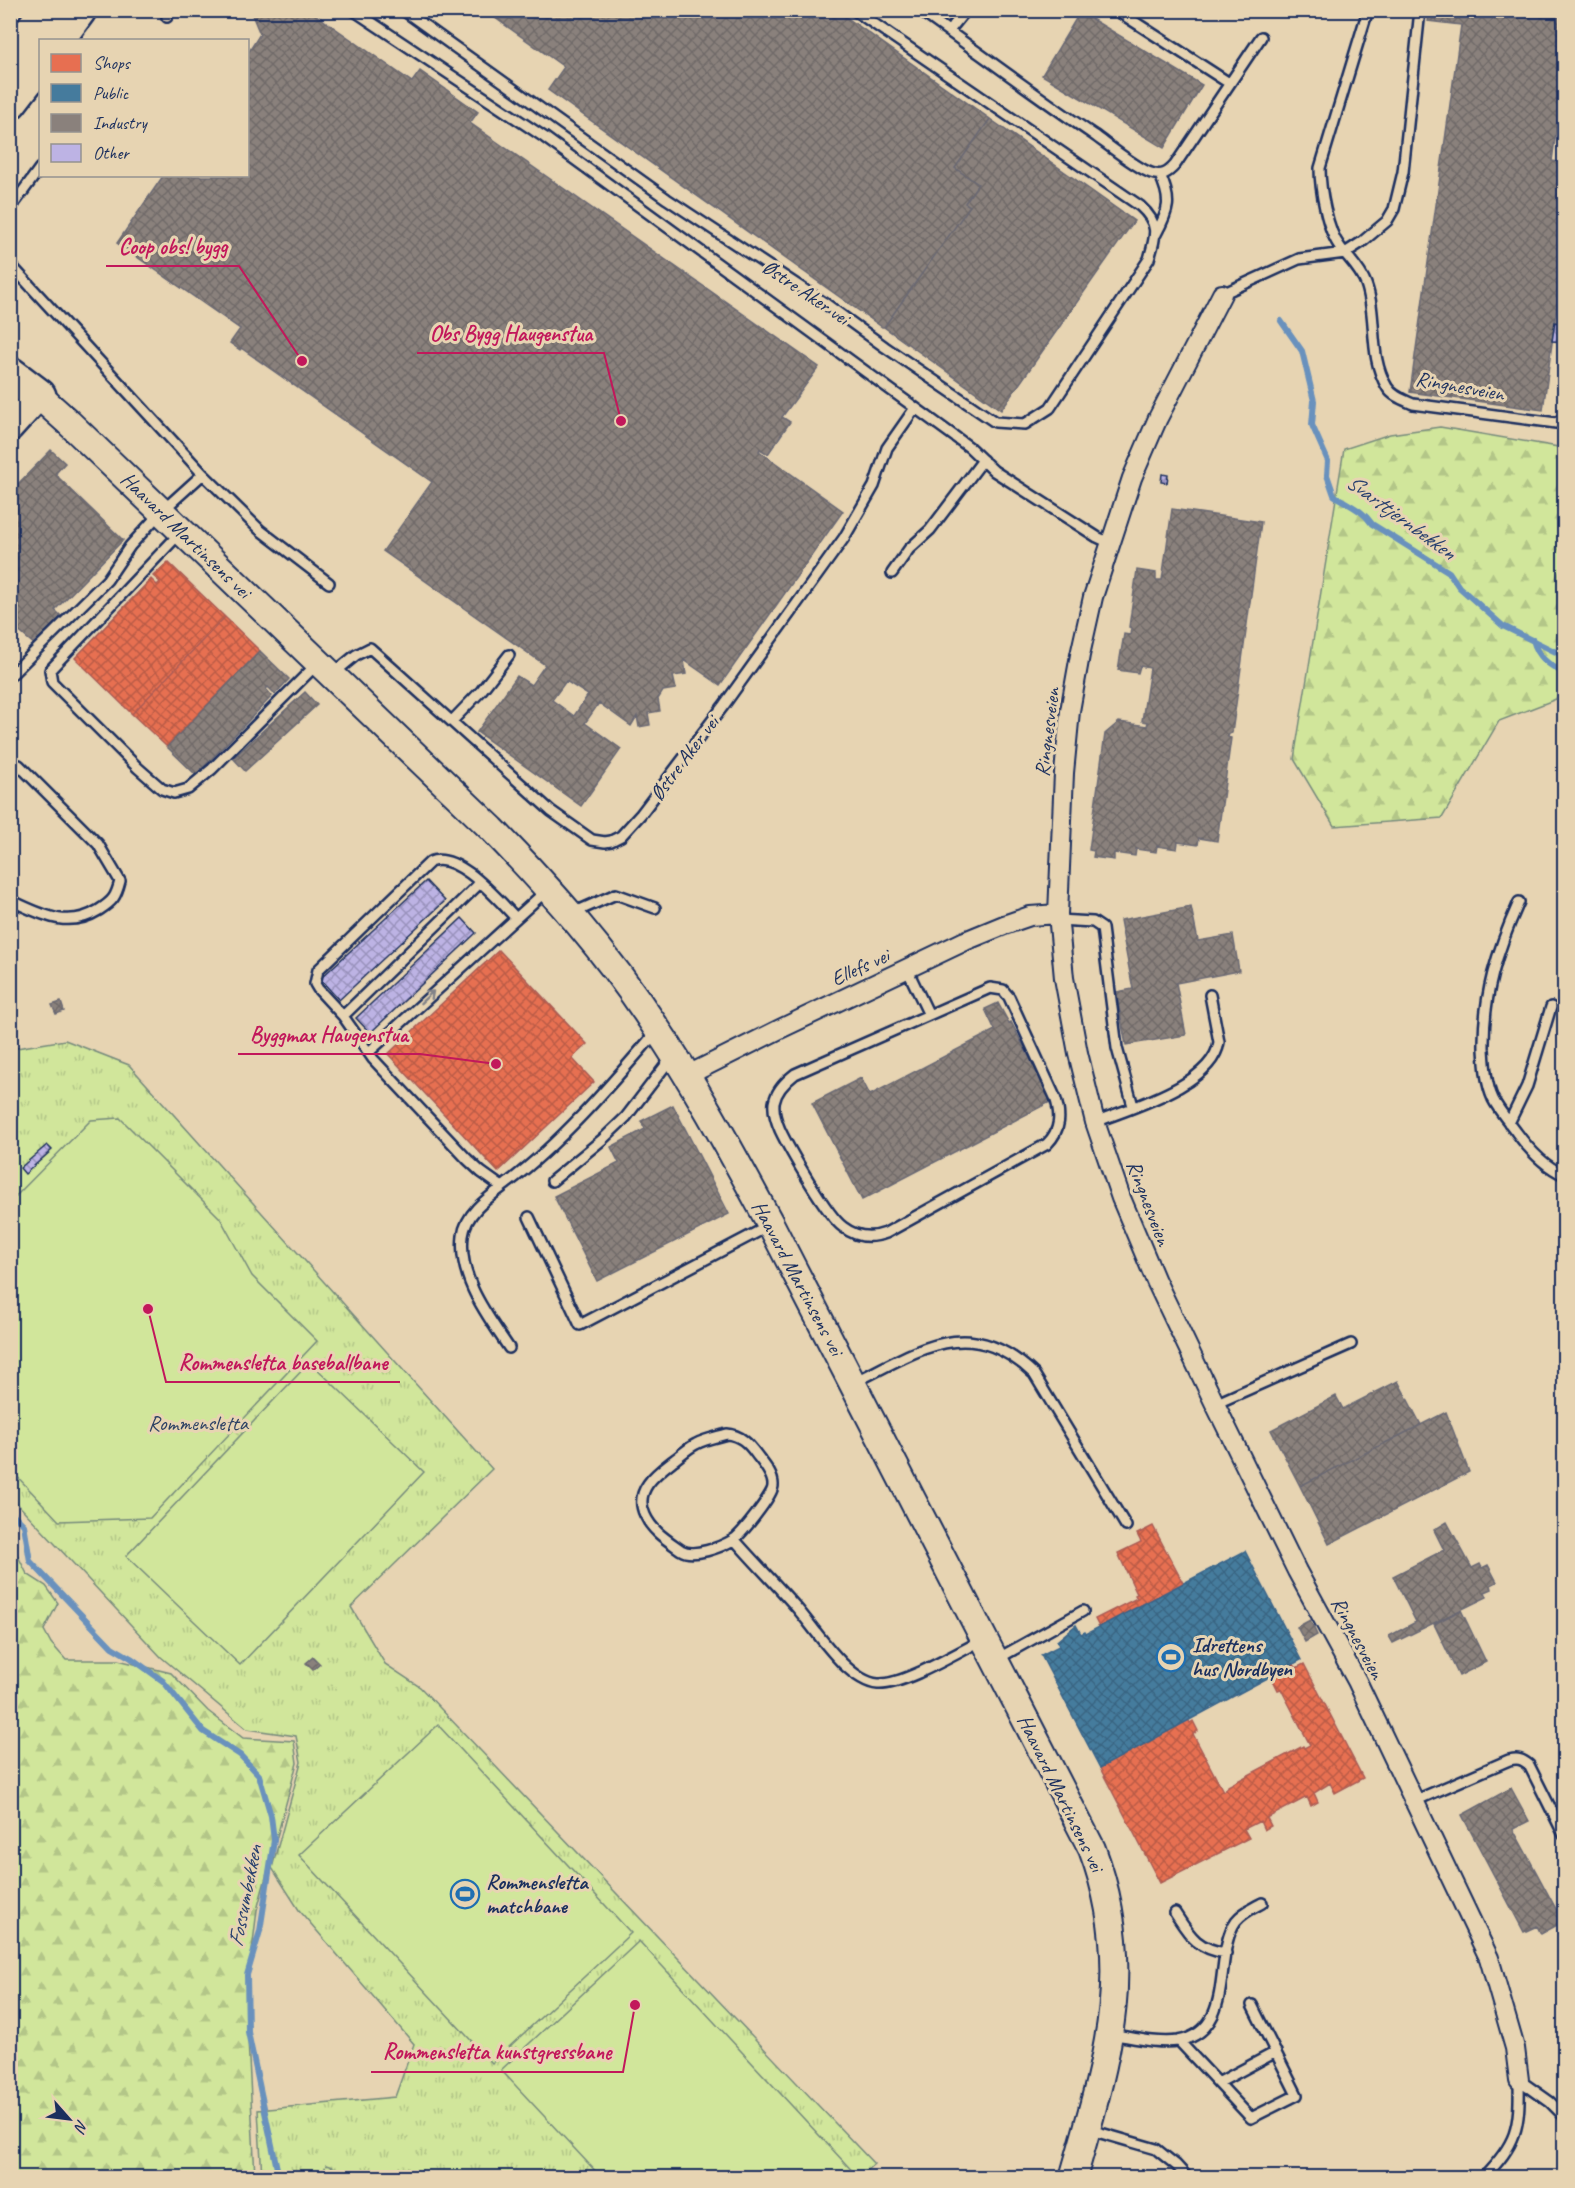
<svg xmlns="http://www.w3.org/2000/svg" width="1575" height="2188" viewBox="0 0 1575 2188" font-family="Caveat,sans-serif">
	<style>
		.forest { fill: url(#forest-firs); stroke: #768a7c; stroke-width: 1.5 }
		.park { fill: url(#park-tufts); stroke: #768a7c; stroke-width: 1.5 }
		.garden { fill: #d1e69b; stroke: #768a7c; stroke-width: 1.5 }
		.shops { fill: url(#shops-cross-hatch); stroke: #aa5c55; stroke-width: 1.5 }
		.public { fill: url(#public-cross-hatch); stroke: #38648a; stroke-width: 1.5 }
		.industry { fill: url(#industry-cross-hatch); stroke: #696873; stroke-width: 1.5; fill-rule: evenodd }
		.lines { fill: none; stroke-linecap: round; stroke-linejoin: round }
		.stream { stroke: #6991bd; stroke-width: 6 }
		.building { fill: url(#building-cross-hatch); stroke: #1b2f5e; stroke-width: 1.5 }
		.lane-casing { stroke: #1b2f5e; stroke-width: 14 }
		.street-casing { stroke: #1b2f5e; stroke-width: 22 }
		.secondary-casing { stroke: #1b2f5e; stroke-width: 30 }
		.highway-casing { stroke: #1b2f5e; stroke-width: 38 }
		.lane { stroke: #e7d4b2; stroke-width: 9 }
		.street { stroke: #e7d4b2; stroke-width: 18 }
		.secondary { stroke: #e7d4b2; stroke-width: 26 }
		.highway { stroke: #e7d4b2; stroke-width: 33 }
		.oneway { stroke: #818288 }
		.labels { text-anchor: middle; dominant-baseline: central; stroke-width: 6; stroke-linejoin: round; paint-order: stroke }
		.street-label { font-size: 21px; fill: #1b2f5e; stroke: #e7d4b2 }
		.park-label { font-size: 21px; fill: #2d4164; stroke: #e7d4b2 }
		.poi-label { font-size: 21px; font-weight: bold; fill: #1b2f5e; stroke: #e7d4b2; text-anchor: start }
		.water-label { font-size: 22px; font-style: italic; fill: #283f6e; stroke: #e7d4b2 }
		.leader { fill: none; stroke: #c2185b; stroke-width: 2 }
		.callout-dot { fill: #c2185b; stroke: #e7d4b2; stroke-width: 2 }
		.callout-label { font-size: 22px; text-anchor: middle; font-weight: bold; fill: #c2185b; stroke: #e7d4b2; stroke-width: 6; stroke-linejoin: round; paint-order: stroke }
	</style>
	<defs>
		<pattern id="forest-firs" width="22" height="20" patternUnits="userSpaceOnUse" patternTransform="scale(1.5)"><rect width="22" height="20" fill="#d1e69b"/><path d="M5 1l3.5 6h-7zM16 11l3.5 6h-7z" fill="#b3c688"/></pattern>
		<pattern id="park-tufts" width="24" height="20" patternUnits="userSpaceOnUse" patternTransform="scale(1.5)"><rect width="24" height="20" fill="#d1e69b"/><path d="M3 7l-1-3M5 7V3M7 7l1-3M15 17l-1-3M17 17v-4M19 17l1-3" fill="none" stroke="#b3c688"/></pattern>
		<pattern id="shops-cross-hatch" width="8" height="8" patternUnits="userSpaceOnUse" patternTransform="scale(1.5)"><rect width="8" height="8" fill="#e76f51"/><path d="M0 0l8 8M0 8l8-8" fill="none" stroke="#ba5c46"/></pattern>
		<pattern id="public-cross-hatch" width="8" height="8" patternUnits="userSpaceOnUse" patternTransform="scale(1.5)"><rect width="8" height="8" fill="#457b9d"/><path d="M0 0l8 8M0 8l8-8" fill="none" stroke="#396583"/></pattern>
		<pattern id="industry-cross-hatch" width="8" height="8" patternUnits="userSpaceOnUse" patternTransform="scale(1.5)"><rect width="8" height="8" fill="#8a817c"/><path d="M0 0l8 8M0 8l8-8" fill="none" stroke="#706a69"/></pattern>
		<pattern id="building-cross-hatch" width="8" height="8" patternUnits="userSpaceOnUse" patternTransform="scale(1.5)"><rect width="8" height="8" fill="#bdb3e4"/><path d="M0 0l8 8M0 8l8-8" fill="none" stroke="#9992bc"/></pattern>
	</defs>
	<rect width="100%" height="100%" fill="#e7d4b2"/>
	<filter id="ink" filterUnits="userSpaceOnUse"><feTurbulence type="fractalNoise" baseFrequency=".0167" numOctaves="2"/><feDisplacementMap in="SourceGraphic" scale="12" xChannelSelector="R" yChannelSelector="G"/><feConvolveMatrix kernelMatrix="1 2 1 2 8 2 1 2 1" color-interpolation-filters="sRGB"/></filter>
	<g filter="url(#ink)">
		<path class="forest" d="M1440,427L1564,448V696L1499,721L1442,818L1334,826L1294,759L1344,449L1390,434Z
			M11,1542L27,1574L46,1586L58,1603L44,1630L51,1643L66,1660H118L171,1673L208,1711L243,1738L294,1741L297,1763L257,1910L246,2000L255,2177H11Z"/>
		<path class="park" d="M65,1040L129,1065L492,1469L351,1607L385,1664L420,1687L874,2164L858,2178L262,2177L258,2110L395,2097L414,2044L299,1910L272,1868L301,1762L296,1736L247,1729L161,1657L11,1497V1049Z"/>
		<path class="garden" d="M120,1118L220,1218L252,1276L317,1341L150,1518L59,1521L11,1470V1201L91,1120Z
			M310,1362L424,1472L240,1665L126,1556Z
			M438,1725L631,1933L492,2063L299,1855Z
			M639,1941L857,2176L856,2177H601L501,2070Z
			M326,2165L363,2177H322Z"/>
		<path class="shops" d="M168,562L225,617L132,714L75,658L151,579L157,585L160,582L153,576Z
			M225,617L260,651L167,747L132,714Z
			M499,950L587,1044L572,1058L594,1082L498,1172L388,1054Z
			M1153,1526L1183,1583L1099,1627L1095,1619L1137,1598L1135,1595L1137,1594L1118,1553L1141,1542L1137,1534Z
			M1294,1664L1296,1668L1304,1664L1363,1778L1335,1793L1330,1783L1314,1793L1318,1802L1311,1806L1307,1797L1267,1818L1271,1826L1264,1830L1260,1821L1244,1829L1249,1838L1160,1883L1100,1768L1188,1719L1190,1723L1193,1721L1198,1731L1193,1734L1223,1791L1228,1787V1786L1303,1746L1304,1748L1310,1745L1281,1689L1278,1690L1273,1680L1276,1678L1274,1674Z"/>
		<path class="public" d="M1245,1551L1301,1660L1100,1768L1041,1655L1059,1646L1057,1641L1076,1625L1081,1634L1085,1632L1086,1634Z"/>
		<path class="industry" d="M250,10H309L412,82L420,71L478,112L470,123L819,367L782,417L790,422L768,454L760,449L759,451L843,511L720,685L684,660L686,674L673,676L676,689L663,691L658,699L660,711L648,713L650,725L639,727L637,716L631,726L599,703L585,723L621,749L581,806L477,732L517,676L531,685L545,665L383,551L432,482L241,348L240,350L230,343L240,329L117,243L163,176H248V53L260,34ZM566,681L588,695L574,716L552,700Z
			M484,10H836L990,119L955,168L978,184L965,203L970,206L884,327H882L548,90L564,67Z
			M1430,10H1564V89L1562,88L1552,161L1564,163V254L1543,410L1410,392L1461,25L1428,21Z
			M1080,12L1202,85L1164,148L1042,75Z
			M990,119L1134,221L1001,410L884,327L970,206L965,203L978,184L955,168Z
			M51,450L65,463L56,473L59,478L123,540L55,610L62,617L35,645L10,624V492Z
			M1172,509L1261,522L1232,733L1229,734L1228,737L1231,738L1217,841L1199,838L1198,845L1178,842L1177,849L1157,846L1156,852L1136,849L1135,856L1114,853V860L1093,857L1094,851L1089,850L1105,734L1119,722L1147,726L1148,722L1142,721L1150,668L1140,666L1138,673L1118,670L1124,634L1130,635L1131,628L1129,627L1137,570L1156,573V580H1162Z
			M260,651L289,679L275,694L268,687L266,689L272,696L196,775L167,747Z
			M305,692L317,705L245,771L233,758Z
			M1191,907L1198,941L1233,935L1239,971L1176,983L1186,1035L1126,1045L1116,992L1133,989L1120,920Z
			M61,1002L64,1011L56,1014L52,1005Z
			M998,1003L1009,1023L1011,1022L1052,1101L862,1200L812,1103L861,1078L870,1095L995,1030L985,1009Z
			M673,1105L729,1214L597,1281L554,1196L619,1163L611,1147L645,1129L641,1121Z
			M1398,1381L1421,1425L1300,1486L1271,1430L1336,1396L1343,1409Z
			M1446,1412L1469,1472L1329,1544L1300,1486Z
			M1447,1522L1472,1568L1480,1564L1482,1568L1488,1565L1497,1582L1491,1585L1492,1589L1485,1592L1487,1597L1393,1643L1389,1636L1416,1622L1393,1576L1444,1550L1434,1530Z
			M1461,1610L1486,1662L1459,1676L1434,1624Z
			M1310,1620L1317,1635L1305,1642L1297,1627Z
			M313,1657L320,1664L313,1670L306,1663Z
			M1511,1788L1529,1821L1513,1829L1563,1922L1541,1934L1537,1926L1524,1932L1462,1815Z"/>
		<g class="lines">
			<path class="stream" d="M1281,321L1302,351L1314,401L1312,425L1328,461L1327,475L1334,495C1348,505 1362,509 1372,524L1449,572L1459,587L1503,626L1564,656
				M1533,640C1538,658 1549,665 1564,673
				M10,1511L24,1525L30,1561L112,1647L131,1658L163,1681L203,1731L240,1755L259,1775L271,1816L274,1840L260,1931L247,1975L248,2032L279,2178"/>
		</g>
		<path class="building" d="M1555,322L1564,324V342L1552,341Z
			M1162,474L1168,475L1167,483L1161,482Z
			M426,881L445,901L339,1000L320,979Z
			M462,918L476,933L370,1033L356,1018Z
			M47,1145L52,1150L25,1174L20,1168Z"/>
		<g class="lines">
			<g class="lane-casing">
				<path id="lane" d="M353,10L544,137L969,447L994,471L1097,537L1110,543
					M403,10L667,199L823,302L885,347L995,422L1025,424L1050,408L1149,259C1156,235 1160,224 1140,206L854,10
					M919,10C978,52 1035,95 1094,135C1108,145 1138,169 1151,173C1162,177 1168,173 1175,165L1261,37
					M1116,10L1229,83
					M1368,10L1320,168C1320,189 1327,230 1340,247C1349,259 1361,270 1366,284C1378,317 1368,356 1387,387C1392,396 1404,400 1413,404L1556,423L1564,418
					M167,17L170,10
					M949,31L966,10
					M10,209L40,168
					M1156,234C1169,210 1172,201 1160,175
					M10,264L203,474L260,530L329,583
					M1222,294L1299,259L1345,253L1362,242L1387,221L1394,209L1403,172L1420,10
					M180,533L50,670L52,682L138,768L162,789L174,793L188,789L212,769L317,664
					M892,573L909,549L930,530L983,460
					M334,673L356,655L370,648L551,811L592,840L605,842L611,841L621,836L641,814L724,705L844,538L874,486L887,448L915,408
					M10,676L107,580L130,546L161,512L203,474
					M452,721L481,691L509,655
					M10,773L19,765L98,844L120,881C116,897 113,901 99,910C67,930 41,914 10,900
					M1519,902C1497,951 1483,994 1484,1049C1485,1065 1486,1084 1493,1099C1499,1111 1509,1122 1517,1133C1530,1151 1544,1166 1564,1175
					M573,913L616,894L655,908
					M1058,920L1093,922L1102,928L1117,1048L1133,1106
					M907,969L929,1015
					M990,988L1003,990L1009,997L1055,1097C1061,1115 1061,1130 1047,1144L886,1233C870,1239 856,1237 843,1227C828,1217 789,1149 780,1130C777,1123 773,1112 774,1103C776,1091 786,1081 795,1074Z
					M343,1016L480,883
					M369,1052L547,890
					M1095,1122C1130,1108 1213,1085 1219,1042L1210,995
					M1509,1123L1527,1086L1551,1007
					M552,1181L603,1139L626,1117L672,1057
					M502,1187L481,1172L467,1159L373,1059L343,1016L318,989L315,984L318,970L430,862C457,850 498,900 516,918
					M529,1217L580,1325L769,1226
					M509,1348C487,1315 458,1278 463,1236C466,1211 491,1196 509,1182C564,1140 611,1084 656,1032
					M855,1382C921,1349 970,1313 1034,1374L1126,1526
					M1215,1404L1351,1344
					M727,1434C740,1435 748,1443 756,1454C762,1462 774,1475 773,1486C773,1495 741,1535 733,1540C721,1547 693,1558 681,1550C667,1540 652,1531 645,1515C633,1490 657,1473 674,1460C681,1455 688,1448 696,1444C705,1439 717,1437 727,1434Z
					M734,1539C754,1562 776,1584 796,1607C816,1630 847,1681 878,1684C903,1686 960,1651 983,1640
					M997,1659L1083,1611
					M1414,1801L1509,1760C1518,1758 1522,1759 1529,1765L1564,1835
					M1175,1913C1190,1936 1197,1949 1226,1953
					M1110,2034C1131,2037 1156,2044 1178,2041C1237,2031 1212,1955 1236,1921C1243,1912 1253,1908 1262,1903
					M1179,2041L1251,2118L1297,2095L1252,2005
					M1519,2080L1550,2102L1564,2116
					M1218,2083L1276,2052
					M1087,2129L1156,2149L1176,2165L1188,2178
					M1483,2178C1517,2143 1520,2129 1519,2080"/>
			</g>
			<g class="street-casing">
				<path id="street" d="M1222,294L1158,418L1132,478L1093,597L1080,655L1070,711L1064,773L1058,914L1064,978L1078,1053L1095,1122L1121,1198L1156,1281L1215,1404L1297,1571L1357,1681L1489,1958L1515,2048L1519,2080
					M686,1076L780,1029L965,941L1004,925L1030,916L1058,914"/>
			</g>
			<g class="secondary-casing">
				<path id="secondary" d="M10,428L39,396L68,422L492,829C551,890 607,953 653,1023C697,1087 734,1157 771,1225L1092,1849C1137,1968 1106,2062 1073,2178"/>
			</g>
			<g class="highway-casing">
				<path id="highway" d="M57,40L79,10
					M10,60L47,10
					M10,102L40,63
					M10,374L39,396"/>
			</g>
			<use href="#lane" class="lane"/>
			<use href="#street" class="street"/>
			<use href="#secondary" class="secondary"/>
			<use href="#highway" class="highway"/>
		</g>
		<defs><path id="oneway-shaft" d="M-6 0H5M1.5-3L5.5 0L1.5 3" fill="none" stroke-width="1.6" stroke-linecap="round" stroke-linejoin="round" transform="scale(1.5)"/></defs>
		<use class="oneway" href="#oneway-shaft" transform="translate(427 997) rotate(-43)"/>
	</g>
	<defs>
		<g id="stadium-ring" transform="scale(1.5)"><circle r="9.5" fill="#e7d4b2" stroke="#1f6fb2" stroke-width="1.5"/><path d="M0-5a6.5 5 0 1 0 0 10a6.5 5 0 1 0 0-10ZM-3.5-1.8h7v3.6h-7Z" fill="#1f6fb2"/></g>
	</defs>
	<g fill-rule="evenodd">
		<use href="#stadium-ring" x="1171" y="1657"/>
		<use href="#stadium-ring" x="465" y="1894"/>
	</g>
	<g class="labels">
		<g class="street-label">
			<text transform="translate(806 292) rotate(34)">Østre Aker vei</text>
			<text transform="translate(1460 386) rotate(10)">Ringnesveien</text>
			<text transform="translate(186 535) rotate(44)">Haavard Martinsens vei</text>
			<text transform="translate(1047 732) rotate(-83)">Ringnesveien</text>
			<text transform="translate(684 758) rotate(-53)">Østre Aker vei</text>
			<text transform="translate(860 967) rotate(-25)">Ellefs vei</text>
			<text transform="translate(1149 1203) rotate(69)">Ringnesveien</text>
			<text transform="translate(798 1278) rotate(62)">Haavard Martinsens vei</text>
			<text transform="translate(1358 1638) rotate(62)">Ringnesveien</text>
			<text transform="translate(1061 1793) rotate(64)">Haavard Martinsens vei</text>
		</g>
		<g class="park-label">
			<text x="198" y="1423">Rommensletta</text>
		</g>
		<g class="poi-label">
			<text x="1192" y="1645">Idrettens<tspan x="1192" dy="24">hus Nordbyen</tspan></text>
			<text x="486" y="1882">Rommensletta<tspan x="486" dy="24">matchbane</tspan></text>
		</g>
		<g class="water-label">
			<text transform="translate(1401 517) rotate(36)">Svarttjernbekken</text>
			<text transform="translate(245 1896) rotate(-79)">Fossumbekken</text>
		</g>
	</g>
	<path class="leader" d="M302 361L239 266H106M621 421L604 353H417M496 1064L420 1054H238M148 1309L166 1382H400M635 2005L623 2072H371"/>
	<g class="callout-dot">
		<circle cx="302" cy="361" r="6"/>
		<circle cx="621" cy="421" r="6"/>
		<circle cx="496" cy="1064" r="6"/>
		<circle cx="148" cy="1309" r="6"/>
		<circle cx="635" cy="2005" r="6"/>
	</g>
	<g class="callout-label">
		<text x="173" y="254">Coop obs! bygg</text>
		<text x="511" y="341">Obs Bygg Haugenstua</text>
		<text x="329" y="1042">Byggmax Haugenstua</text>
		<text x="283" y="1370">Rommensletta baseballbane</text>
		<text x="497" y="2059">Rommensletta kunstgressbane</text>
	</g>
	<rect width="1575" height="2188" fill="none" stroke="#e7d4b2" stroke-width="36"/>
	<rect x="18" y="18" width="1539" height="2152" fill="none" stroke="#1b2f5e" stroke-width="2" filter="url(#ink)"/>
	<rect x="39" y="39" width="210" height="138" fill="#e7d4b2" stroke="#959290" stroke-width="1.5"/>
	<rect x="51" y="54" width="30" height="18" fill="#e76f51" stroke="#959290" stroke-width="1.5"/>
	<text x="93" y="69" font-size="18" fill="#1b2f5e">Shops</text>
	<rect x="51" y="84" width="30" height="18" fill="#457b9d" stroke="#959290" stroke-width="1.5"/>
	<text x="93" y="99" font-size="18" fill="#1b2f5e">Public</text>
	<rect x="51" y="114" width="30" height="18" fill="#8a817c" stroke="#959290" stroke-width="1.5"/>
	<text x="93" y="129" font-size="18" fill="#1b2f5e">Industry</text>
	<rect x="51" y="144" width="30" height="18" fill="#bdb3e4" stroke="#959290" stroke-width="1.5"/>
	<text x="93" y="159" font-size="18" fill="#1b2f5e">Other</text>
	<g transform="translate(69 2119) rotate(118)" stroke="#e7d4b2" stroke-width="4.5" paint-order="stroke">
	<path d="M0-4.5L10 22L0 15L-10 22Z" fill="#1b2f5e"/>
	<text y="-9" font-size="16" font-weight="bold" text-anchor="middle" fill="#1b2f5e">N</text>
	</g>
</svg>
